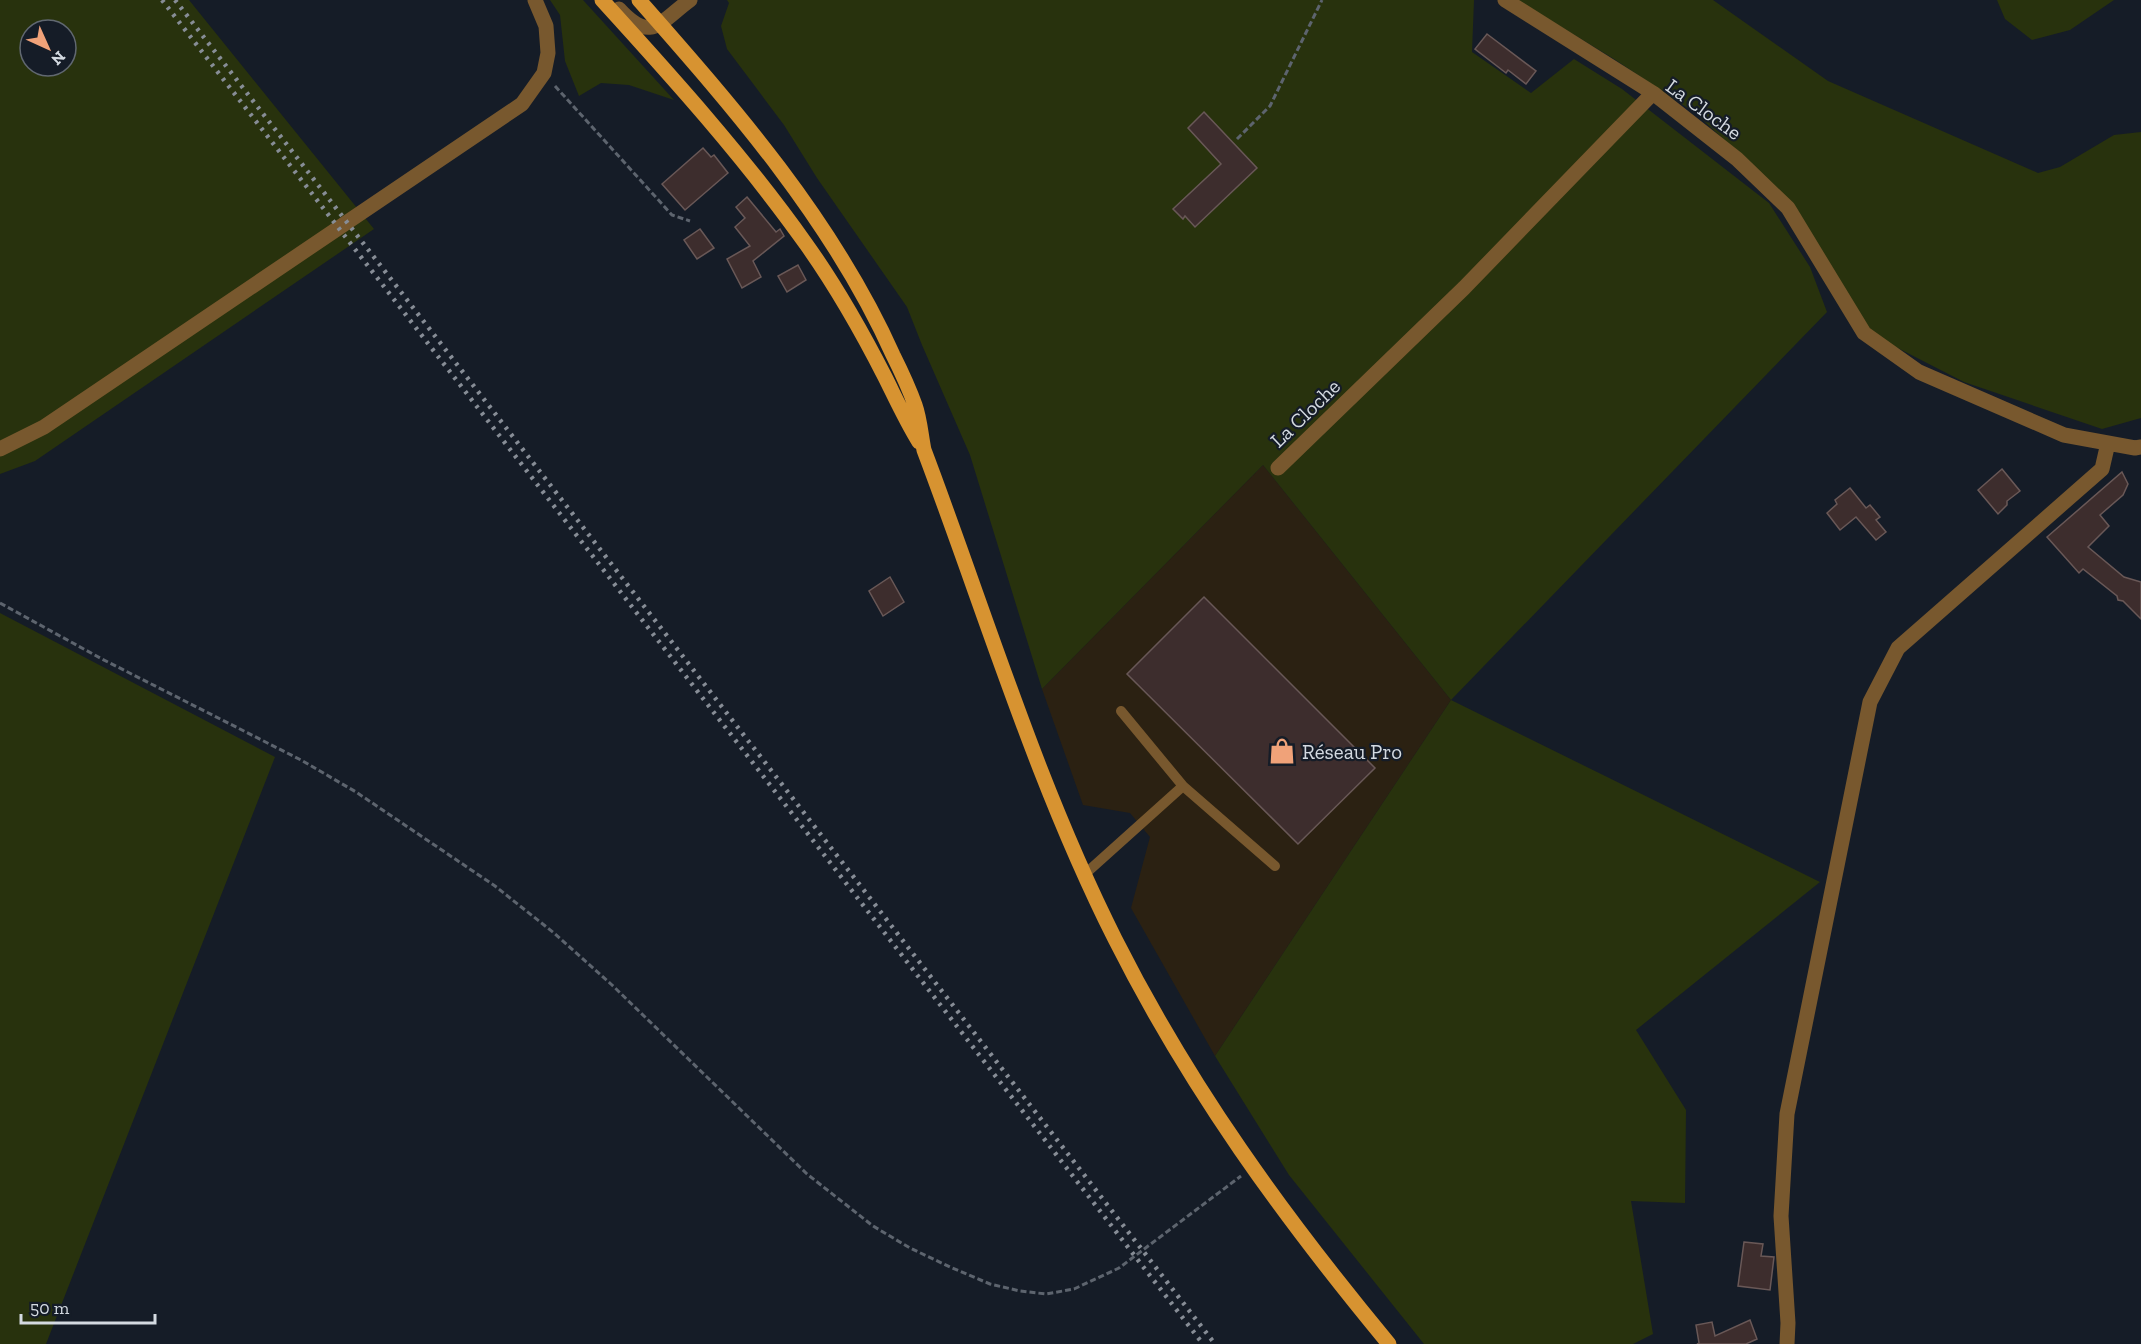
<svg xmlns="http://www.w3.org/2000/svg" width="2141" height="1344" viewBox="0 0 2141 1344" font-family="'Zilla Slab',serif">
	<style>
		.commercial { fill: #2b2112 }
		.green { fill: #28320d; fill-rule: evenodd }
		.building { fill: #3d2d2d; stroke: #695857; stroke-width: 1.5 }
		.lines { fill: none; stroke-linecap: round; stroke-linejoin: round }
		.path { stroke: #5d646e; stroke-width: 3; stroke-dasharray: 6 3; stroke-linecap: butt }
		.service { stroke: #78582e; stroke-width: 10 }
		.minor { stroke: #78582e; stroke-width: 15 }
		.tertiary { stroke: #78582e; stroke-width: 15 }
		.primary { stroke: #d79331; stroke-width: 15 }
		.rail { stroke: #878d96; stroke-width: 4.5; stroke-dasharray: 3 6; stroke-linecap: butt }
		.labels { text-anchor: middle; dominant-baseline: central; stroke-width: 4.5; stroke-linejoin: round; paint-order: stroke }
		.street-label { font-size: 21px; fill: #d4dae1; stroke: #151c27 }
		.poi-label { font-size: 21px; fill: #d4dae1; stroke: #151c27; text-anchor: start }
	</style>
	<rect width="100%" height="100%" fill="#151c27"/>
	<path class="commercial" d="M1263,465L1451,700L1215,1056L1131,908L1150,837L1130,813L1083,805L1042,689Z"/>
	<path class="green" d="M0,0H189L374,229L35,461L0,474ZM30,30H66V66H30Z
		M550,0H583L674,100L629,85L601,83L579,96L565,61L560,15Z
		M727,0H1474L1472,52L1531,93L1574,59L1622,89L1769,203L1810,267L1827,312L1451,700L1820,882L1636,1030L1686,1110L1685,1203L1631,1201L1653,1334L1633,1344H1424L1289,1175L1215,1056L1451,700L1263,465L1042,689L970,455L922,345L907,307L817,178L784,125L727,49L721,26L729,3Z
		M1517,0H1713L1828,81L2038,173L2060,167L2114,135L2141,132V418L2102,429L1964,382L1888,343L1863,323L1767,179L1695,113L1614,59Z
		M1997,0H2114L2070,30L2032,40L2005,19Z
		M0,613L275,757L46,1344H0Z"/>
	<path class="building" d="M1487,34L1536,71L1526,84L1508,70L1506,73L1475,49Z
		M1204,112L1257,168L1195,227L1185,216L1183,219L1173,209L1221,164L1188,128Z
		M703,148L711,157L714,155L728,173L685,210L662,184Z
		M747,197L776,232L780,229L784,236L753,261L761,277L742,288L727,259L750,246L735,227L745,218L736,207Z
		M700,229L714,248L697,259L684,240Z
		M798,265L806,280L787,292L778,276Z
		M2002,469L2020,491L2007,501V505L1998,514L1978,490Z
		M2122,472L2128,484L2123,495L2100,515L2109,526L2088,547L2124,577L2141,582V619L2123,601L2118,600L2117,596L2083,569L2079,573L2047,537Z
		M1850,488L1866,508L1870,505L1880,517L1876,520L1886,532L1876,540L1856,517L1840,530L1827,513L1837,504L1835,500Z
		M890,577L904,602L883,616L869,591Z
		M1204,597L1375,768L1298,844L1127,674Z
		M1744,1242L1763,1244L1761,1256L1774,1257L1770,1290L1738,1286Z
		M1750,1320L1757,1339L1746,1344H1697L1699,1343L1696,1325L1712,1322L1715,1336Z"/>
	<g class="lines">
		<path class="path" d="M555,86L672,215L690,221
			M1237,139L1270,106L1322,0
			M0,603L102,659L301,760L356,792L495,886L554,933L612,985L807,1174L873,1226L910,1248L950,1267L990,1284L1020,1291L1046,1294L1074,1289L1119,1268L1241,1176"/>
		<path class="service" d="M1121,711L1183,786L1275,866
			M1085,874L1183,786"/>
		<path class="minor" d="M1505,0L1653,93L1737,159L1788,208L1864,333L1919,372L2064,435L2135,448L2141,447
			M1278,468L1464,288L1653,93
			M1787,1344L1788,1323L1781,1216L1787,1114L1870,702L1898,648L2102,469L2108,443"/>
		<path class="tertiary" d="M619,9C651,44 660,22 690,0
			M0,449L44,427L522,104L544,73L548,53L546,26L535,0"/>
		<path class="primary" d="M602,0C673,78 745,158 806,244C836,286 862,332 885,377C896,399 906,421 919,442
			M639,0C735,109 833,221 893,355C901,371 909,388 915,405C920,419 921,435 924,450C986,614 1036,782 1115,939C1190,1088 1283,1216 1389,1344"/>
		<path class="rail" d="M162,0L1203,1344
			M175,0L1215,1344"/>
	</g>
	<defs>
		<g id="shop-bare" transform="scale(2.07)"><path d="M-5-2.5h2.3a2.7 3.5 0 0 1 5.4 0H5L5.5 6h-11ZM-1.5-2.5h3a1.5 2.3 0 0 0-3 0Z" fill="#f0a279" stroke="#151c27" stroke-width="2.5" paint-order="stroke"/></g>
	</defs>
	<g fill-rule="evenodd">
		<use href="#shop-bare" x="1282" y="751"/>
	</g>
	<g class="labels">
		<g class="street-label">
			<text transform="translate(1704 109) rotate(36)">La Cloche</text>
			<text transform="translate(1305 413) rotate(-44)">La Cloche</text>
		</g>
		<g class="poi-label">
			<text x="1302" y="751">Réseau Pro</text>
		</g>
	</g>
	<g transform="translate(48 48) rotate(135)"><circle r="28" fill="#151c27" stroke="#616871" stroke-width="1.5"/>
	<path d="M0-4.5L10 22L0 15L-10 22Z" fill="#f0a279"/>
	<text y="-9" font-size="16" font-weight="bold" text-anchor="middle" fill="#d4dae1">N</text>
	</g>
	<path d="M21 1314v9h134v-9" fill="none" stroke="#d4dae1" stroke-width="3"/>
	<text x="30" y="1314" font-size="18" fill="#d4dae1" stroke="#151c27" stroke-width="4.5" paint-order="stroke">50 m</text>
</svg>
